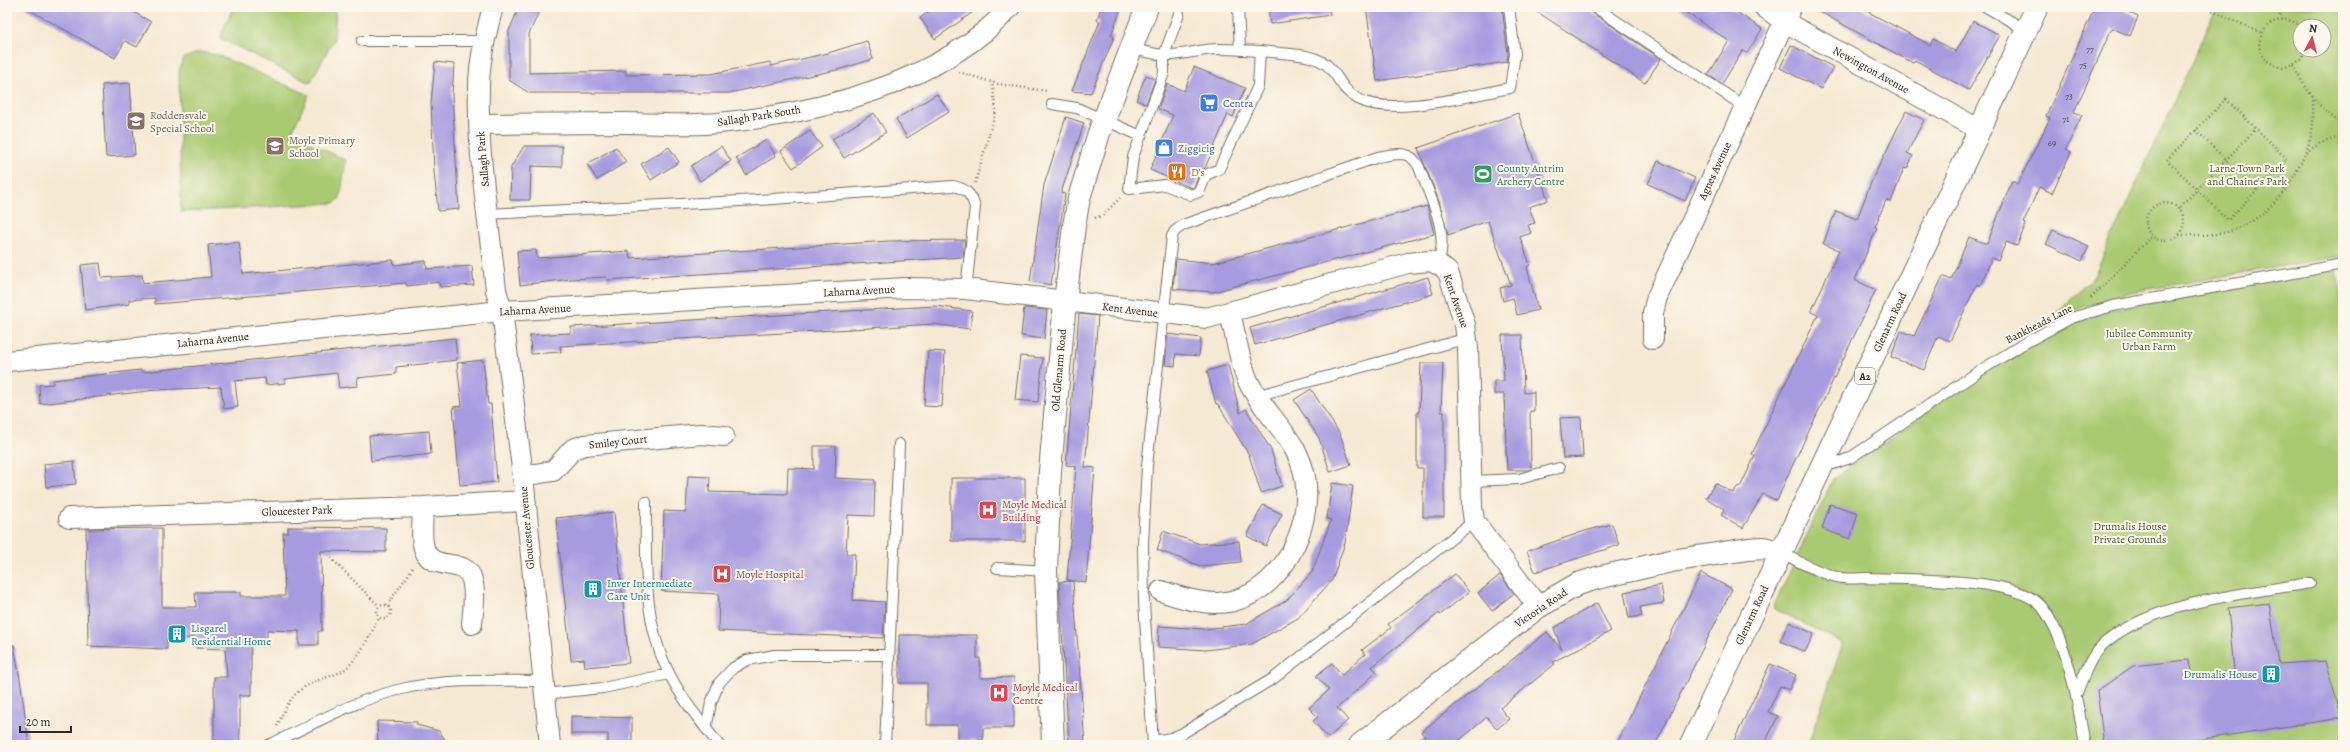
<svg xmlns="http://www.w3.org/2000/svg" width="2350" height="752" viewBox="0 0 2350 752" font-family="Alegreya,serif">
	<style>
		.green { fill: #aaca72; stroke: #6a7a4e; fill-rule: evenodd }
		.building { fill: #a79be0 }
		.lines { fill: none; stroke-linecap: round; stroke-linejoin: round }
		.service-casing { stroke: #726e66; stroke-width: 12 }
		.minor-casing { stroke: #726e66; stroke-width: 22 }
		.tertiary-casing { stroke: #726e66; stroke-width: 24 }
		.primary-casing { stroke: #726e66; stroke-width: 24 }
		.path { stroke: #726e66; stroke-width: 2.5; stroke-dasharray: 1 3; stroke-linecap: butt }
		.service { stroke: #fff; stroke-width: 10 }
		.minor { stroke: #fff; stroke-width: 20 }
		.tertiary { stroke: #fff; stroke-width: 22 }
		.primary { stroke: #fff; stroke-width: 22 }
		.labels { text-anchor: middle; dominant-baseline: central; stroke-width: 4; stroke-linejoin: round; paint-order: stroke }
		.number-label { font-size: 9px; fill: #4a4758 }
		.shield { fill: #fbf7ec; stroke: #696865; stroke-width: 1 }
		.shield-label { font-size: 10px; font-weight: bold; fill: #2b2b2b }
		.street-label { font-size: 11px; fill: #2b2b2b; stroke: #fbf7ec }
		.shop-label { font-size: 11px; fill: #366cbe; stroke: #fbf7ec; text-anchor: start }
		.education-label { font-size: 11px; fill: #785e54; stroke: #fbf7ec; text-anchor: start }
		.leisure-label { font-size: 11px; fill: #27864d; stroke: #fbf7ec; text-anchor: start }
		.park-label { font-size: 11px; fill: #515b40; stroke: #fbf7ec }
		.food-label { font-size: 11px; fill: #c56008; stroke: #fbf7ec; text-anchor: start }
		.health-label { font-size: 11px; fill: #be3a42; stroke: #fbf7ec; text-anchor: start }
		.culture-label { font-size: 11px; fill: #0d838f; stroke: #fbf7ec; text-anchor: start }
	</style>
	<rect width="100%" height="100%" fill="#fbf7ec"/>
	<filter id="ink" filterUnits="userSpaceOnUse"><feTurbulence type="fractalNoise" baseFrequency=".025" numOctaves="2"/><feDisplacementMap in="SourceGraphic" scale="8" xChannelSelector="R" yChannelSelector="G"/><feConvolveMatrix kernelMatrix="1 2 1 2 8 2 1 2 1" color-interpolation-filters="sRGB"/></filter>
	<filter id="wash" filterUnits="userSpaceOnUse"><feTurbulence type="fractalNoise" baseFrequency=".012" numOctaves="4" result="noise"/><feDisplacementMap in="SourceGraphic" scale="16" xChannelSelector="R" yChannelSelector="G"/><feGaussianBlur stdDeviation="0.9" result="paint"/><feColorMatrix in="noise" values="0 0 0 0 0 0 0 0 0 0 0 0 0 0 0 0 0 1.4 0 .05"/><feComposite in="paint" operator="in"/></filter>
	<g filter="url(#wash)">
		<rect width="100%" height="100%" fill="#f6e9d3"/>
		<path class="green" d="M233,7H336L334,39L310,83L220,38Z
			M2217,7H2343V256L2131,292L2052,317L2094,276ZM2300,26H2324V50H2300Z
			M200,52L217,55L309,95L291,134L346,160L340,198L335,203L181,212L179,70L184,58Z
			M2336,269L2343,303V745H1808L1843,643L1773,608L1833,479L1994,365L2064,325L2112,310Z"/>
		<g id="blocks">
			<path class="building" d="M24,7H125L151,22L137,47L125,41L115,58Z
				M519,7H541L529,34V73L626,71V75L711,74L770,62L771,66L828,53L867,41L873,59L841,69L729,93H529L509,80V31Z
				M935,7H980L935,39L920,18Z
				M1101,7H1122L1111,35L1114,37L1091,93L1072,91L1100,21L1097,20Z
				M1268,7H1329L1330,15L1270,24Z
				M1366,7H1502L1508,54L1507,62L1377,81Z
				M1530,7H1589L1591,12L1661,59L1645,83Z
				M1678,7H1729L1762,29L1747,53L1743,50L1722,84L1708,75L1729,41Z
				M1811,7H1859L1930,45L1933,39L1956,52L1973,21L2000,35L1969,90L1915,60L1913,63Z
				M2095,7H2118L2138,17L2130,36L2112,28L2074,112L2082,115L2066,149L2071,152L2052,193L2039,187L2024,222L2026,224L2017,246L2006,242L1998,261L1992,258L1980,286L1977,284L1950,341L1938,336L1924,370L1891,357L1901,331L1914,336L1943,276L1951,280L1969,237L1987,244L2012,181L2018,184L2050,118L2046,116Z
				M1791,45L1833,67L1821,89L1780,68Z
				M435,62L454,64L452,95L459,209L438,211L434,171L431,104Z
				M1194,67L1245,88L1233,117L1228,114L1205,168L1200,172L1194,187L1192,188L1150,170L1173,115L1158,109L1167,84L1184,91Z
				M1146,75L1155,79L1146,104L1136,100Z
				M130,83L135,155L106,157L102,85Z
				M937,94L949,112L907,138L896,119Z
				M1906,111L1924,120L1907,153L1913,156L1907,169L1904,168L1891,202L1886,200L1875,227L1877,228L1855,280L1876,290L1787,477L1777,501L1763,494L1743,528L1721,515L1724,509L1706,498L1715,483L1733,493L1738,486L1740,487L1755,456L1752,454L1818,315L1811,312L1839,250L1823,244L1836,211L1857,219L1872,180Z
				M874,113L886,132L844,158L832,139Z
				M1518,113L1548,200L1529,207L1535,223L1528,225L1531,233L1520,237L1530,265L1527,267L1538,310L1517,315L1513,298L1503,301L1500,288L1511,285L1488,221L1448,235L1439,201L1418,148Z
				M1066,117L1084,123L1061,193L1065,194L1051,285L1030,281L1044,185Z
				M810,131L822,147L793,168L781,151Z
				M766,140L776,156L746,175L736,158Z
				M524,146H562V167L531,166L530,200H510L511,167Z
				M721,146L731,161L700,181L691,166Z
				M616,147L626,162L597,180L587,164Z
				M669,147L679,162L651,180L641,164Z
				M1658,161L1695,178L1685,201L1648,184Z
				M1427,206L1434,234L1213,292L1173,289L1176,259L1213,263Z
				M2053,230L2089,246L2082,261L2046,244Z
				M965,240L963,257L607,280L606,277L572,279L520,285L517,251L536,250L537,258L629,251L630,258L890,241Z
				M239,242L243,274L393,260L394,265L426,261L427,269L472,266L474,285L440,287L439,282L407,286L406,283L155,304V298L129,300V304L85,310L81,265L100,263L102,278L142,275L143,283L211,277L208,245Z
				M1428,277L1433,294L1255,345L1250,328Z
				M935,306L972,311L970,329L933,324L886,327L560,346L561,352L531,354L530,335L571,333V327Z
				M1024,308L1047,310L1044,339L1021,336Z
				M1079,314L1098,316L1085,467L1095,468L1086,582L1067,580L1076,466L1066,465Z
				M1168,334L1201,338L1199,356L1176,354L1175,366L1165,365Z
				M1502,335H1522L1524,393L1534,392V411H1530L1531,469L1529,470H1507L1504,394H1494V381H1504Z
				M455,338L457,360L396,367V374L357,378L358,386L339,388L337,373L285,379L286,383L266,385L265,378L235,381L238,407L224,409L221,387L156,390L40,404L39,385L53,384V380L141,370L142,372Z
				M928,351L945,352L942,407L924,406Z
				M1020,356L1043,358L1038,402L1015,400Z
				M483,360L488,404H491L497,482L460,485L453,407L462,406L457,363Z
				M1421,363H1443L1441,412H1444V517H1423V468H1417V412H1419Z
				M1228,365L1240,413L1246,409L1271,450L1282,486L1261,493L1249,455L1218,404H1216L1207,371Z
				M1311,389L1340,434L1351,465L1330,472L1319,438L1294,400Z
				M1581,417L1583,457L1563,458L1560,418Z
				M429,431L431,454L371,461L369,436Z
				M814,446H836L835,478L875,480L874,516L848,515L846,554H855L853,600L885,602L883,638L718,631L719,594L661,591L664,511L686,512L688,476L710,477L709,492L787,494L788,468L814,469Z
				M74,461L76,484L46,487L44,464Z
				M951,478H1025V541H951Z
				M1332,483L1353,486L1345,543L1332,580L1298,618L1252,644L1206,650L1158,647L1159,626L1204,629L1246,624L1287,600L1312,572L1331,520L1327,519Z
				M1830,504L1858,513L1850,539L1822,529Z
				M1263,505L1282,514L1266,546L1247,536Z
				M614,512L629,663L585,667L584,659L571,660L556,518Z
				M1612,524L1619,545L1535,572L1527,551L1585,531Z
				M288,527L386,528V552L321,551L322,631H318V645H299V631L267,630V645H251V695H240V742L214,741V677H227L225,649L196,648V638L167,639V649L88,646L86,529L162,528V607H196L195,592H241V596H285L283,533H288Z
				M1163,531L1200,544L1239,541L1241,562L1201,566L1157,550Z
				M1701,573L1732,589L1655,745H1616Z
				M1455,574L1469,592L1440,615L1439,613L1372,667L1377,672L1337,708L1348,720L1328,738L1313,721L1318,717L1309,708L1329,690L1316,676L1332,663L1342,675L1365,654L1362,650L1391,628L1388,624Z
				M1500,575L1514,593L1492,611L1478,593Z
				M1073,581L1085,745H1069L1059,582Z
				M1661,585L1664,603L1640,607L1642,616L1629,618L1624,592Z
				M1597,603L1611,631L1553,662L1555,664L1500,708L1509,719L1497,729L1487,717L1454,745H1414L1425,737L1421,732L1547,632L1562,650L1554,628Z
				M2269,603L2279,664L2325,661L2342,718L2165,745H2104L2097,691L2133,666L2188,660L2193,677L2234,671L2228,608Z
				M1789,622L1814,634L1805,652L1780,641Z
				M899,635H977V658H980V678L1014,677V728H983V740H958V725H927V683H899Z
				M14,645L21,685L29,745H10L7,726V646Z
				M1770,664L1796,675L1789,690L1780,686L1768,712L1778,716L1764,745H1732Z
				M571,716L632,718V745H608V734H571Z
				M377,721L417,722V725L439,731L449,745H378Z"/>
		</g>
	</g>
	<g filter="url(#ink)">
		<use href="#blocks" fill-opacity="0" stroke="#726e66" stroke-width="1"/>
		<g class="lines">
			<g class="service-casing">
				<path id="service" d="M1238,7L1240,50
					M1595,7L1745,107
					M1986,7L2026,30
					M1179,14L1164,55V73L1133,157L1129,189L1165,185L1191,195L1199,192L1206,175L1219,169L1258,86L1260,51
					M362,41H486
					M1131,49C1142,51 1153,54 1164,55C1182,56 1200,49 1218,49C1245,49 1273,52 1300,55C1342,61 1331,84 1358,99C1392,117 1471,95 1510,88L1515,54L1509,7
					M1052,104L1077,108L1141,136
					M488,214L759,200L953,186C967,189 971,194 975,207L966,289
					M1256,396L1468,338
					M1822,465L1833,464L1850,458L1978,372L2023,344L2071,318L2113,306L2343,264
					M1471,481L1519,479L1559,468
					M646,502C646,560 642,622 670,675C683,701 701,722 719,745
					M1781,553C1799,561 1818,573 1837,577C1846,580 1858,578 1868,578C1905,580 2018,576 2042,607C2069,643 2077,701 2085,745
					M997,568L1046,571
					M544,694L603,688L669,674
					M2076,695C2084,676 2090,654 2107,641C2156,601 2250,593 2310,583
					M706,729L711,703L719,683L733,668L747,660L775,655H889
					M1153,741L1171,738L1183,733L1274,678L1474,521
					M269,745C313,724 359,698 406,688C450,678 498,681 543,681
					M885,745L899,444
					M1153,745L1144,602L1143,544L1147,466L1172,236L1175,231L1183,225L1378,157C1396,154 1410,149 1419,167C1430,198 1450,232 1438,264"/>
			</g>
			<g class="minor-casing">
				<path id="minor" d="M493,7C486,33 479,61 479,88C477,155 489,223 496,290L502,311L523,476L550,745
					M1764,7L1785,22L1980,130
					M480,124C528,124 577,123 625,123C656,123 688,126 719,123C816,114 943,83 1010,7
					M1653,339V313L1657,297L1791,7
					M7,361L502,311L906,288L966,289L1207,318L1408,263L1430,261L1441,266L1448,272L1465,325L1468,348L1472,507L1474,521L1538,607
					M523,476L553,471L573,449L585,445L701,434L724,436
					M423,507C423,520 420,539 425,551C433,572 467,557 472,580C476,593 473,610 472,624
					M69,518L423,507L524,501
					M1161,591C1201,605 1235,612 1269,581C1303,549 1319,490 1294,448C1281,425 1261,407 1249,383C1239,362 1236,336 1230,313"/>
			</g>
			<g class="tertiary-casing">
				<path id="tertiary" d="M1053,745L1046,571L1050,471L1065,302L1074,226L1079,198L1099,133L1147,7
					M1360,745L1538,607L1578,584L1597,578L1671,561L1748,549L1764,548L1781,553"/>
			</g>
			<g class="primary-casing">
				<path id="primary" d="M1691,745L2037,7"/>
			</g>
			<path class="path" d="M2205,7L2261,33
				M2280,7V19
				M2301,26C2264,0 2237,64 2286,67L2301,60L2306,50
				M2294,65C2304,89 2321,110 2343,125
				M959,72L998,84L1047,91
				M2226,99L2287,159L2228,220L2167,160Z
				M2196,130L2256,190
				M2306,153L2320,143L2343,136
				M975,183L996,111L992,82
				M2146 222a19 19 0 1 1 38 0a19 19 0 1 1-38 0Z
				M2178,209L2256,129
				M1095,218L1103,215L1120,198
				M2179,235C2195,235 2215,236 2231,231C2271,218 2300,176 2311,136C2314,124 2313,110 2313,97
				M2091,298L2152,236
				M331,558L379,606
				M377 612a7 7 0 1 1 14 0a7 7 0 1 1-14 0Z
				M387,605C392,597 413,570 413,566
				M277,726C289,700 294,689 322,679C330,676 338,674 345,669C360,657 370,635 379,618"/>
			<use href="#service" class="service"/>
			<use href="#minor" class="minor"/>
			<use href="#tertiary" class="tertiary"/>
			<use href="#primary" class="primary"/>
		</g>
	</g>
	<defs>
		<g id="supermarket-square" transform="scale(1)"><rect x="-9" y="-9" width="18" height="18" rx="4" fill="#3f7fe0" stroke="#fbf7ec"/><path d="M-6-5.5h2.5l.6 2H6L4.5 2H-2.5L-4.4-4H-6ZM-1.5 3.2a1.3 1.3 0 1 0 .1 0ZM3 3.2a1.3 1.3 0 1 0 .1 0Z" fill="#fff"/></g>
		<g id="school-square" transform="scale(1)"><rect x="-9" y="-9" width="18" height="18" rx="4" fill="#8d6e63" stroke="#fbf7ec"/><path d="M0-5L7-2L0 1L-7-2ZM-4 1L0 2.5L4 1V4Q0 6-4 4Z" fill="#fff"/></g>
		<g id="shop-square" transform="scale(1)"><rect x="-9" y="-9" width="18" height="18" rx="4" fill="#3f7fe0" stroke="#fbf7ec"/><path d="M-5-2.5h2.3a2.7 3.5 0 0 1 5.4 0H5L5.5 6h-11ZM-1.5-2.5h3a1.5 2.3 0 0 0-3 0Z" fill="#fff"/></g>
		<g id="restaurant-square" transform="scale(1)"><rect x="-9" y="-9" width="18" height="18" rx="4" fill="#e8710a" stroke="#fbf7ec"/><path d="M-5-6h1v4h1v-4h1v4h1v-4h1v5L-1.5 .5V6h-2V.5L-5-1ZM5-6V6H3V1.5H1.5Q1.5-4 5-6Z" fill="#fff"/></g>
		<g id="stadium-square" transform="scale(1)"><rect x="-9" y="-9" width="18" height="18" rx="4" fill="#2e9e5b" stroke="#fbf7ec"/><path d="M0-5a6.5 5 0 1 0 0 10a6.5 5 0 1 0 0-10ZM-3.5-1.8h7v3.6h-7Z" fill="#fff"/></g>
		<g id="hospital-square" transform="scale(1)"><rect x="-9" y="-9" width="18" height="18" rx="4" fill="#e0444e" stroke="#fbf7ec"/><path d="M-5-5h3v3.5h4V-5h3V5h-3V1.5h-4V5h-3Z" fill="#fff"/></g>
		<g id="building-square" transform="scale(1)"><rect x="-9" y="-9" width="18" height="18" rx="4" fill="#0f9aa8" stroke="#fbf7ec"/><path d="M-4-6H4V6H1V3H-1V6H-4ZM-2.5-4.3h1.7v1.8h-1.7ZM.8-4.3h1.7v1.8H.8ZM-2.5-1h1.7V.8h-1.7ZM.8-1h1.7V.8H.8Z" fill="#fff"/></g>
	</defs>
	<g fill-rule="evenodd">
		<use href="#supermarket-square" x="1209" y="103"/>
		<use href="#school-square" x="136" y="121"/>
		<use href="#school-square" x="275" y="146"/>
		<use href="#shop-square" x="1164" y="148"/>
		<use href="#restaurant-square" x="1177" y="172"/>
		<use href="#stadium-square" x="1483" y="174"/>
		<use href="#hospital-square" x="988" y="510"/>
		<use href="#hospital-square" x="722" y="574"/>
		<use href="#building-square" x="593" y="589"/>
		<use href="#building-square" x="177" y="634"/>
		<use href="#building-square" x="2271" y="674"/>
		<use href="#hospital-square" x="999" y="693"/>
	</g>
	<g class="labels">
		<g class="number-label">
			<text x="2090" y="49">77</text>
			<text x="2083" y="65">75</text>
			<text x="2069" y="96">73</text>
			<text x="2066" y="119">71</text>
			<text x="2052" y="143">69</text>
		</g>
		<rect class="shield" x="1855" y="368" width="20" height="16" rx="3"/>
		<g class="shield-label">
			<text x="1865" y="376">A2</text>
		</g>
		<g class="street-label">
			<text transform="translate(1871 70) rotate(29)">Newington Avenue</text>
			<text transform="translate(759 116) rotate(-9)">Sallagh Park South</text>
			<text transform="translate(483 159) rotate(-95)">Sallagh Park</text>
			<text transform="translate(1715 171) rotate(-65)">Agnes Avenue</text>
			<text transform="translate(859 291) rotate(-3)">Laharna Avenue</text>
			<text transform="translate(1456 301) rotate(71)">Kent Avenue</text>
			<text transform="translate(535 310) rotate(-3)">Laharna Avenue</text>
			<text transform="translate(1130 310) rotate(7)">Kent Avenue</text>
			<text transform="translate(1890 322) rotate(-65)">Glenarm Road</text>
			<text transform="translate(2039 324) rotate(-27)">Bankheads Lane</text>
			<text transform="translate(213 340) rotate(-6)">Laharna Avenue</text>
			<text transform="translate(1059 370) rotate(-85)">Old Glenarm Road</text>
			<text transform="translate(618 442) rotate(-6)">Smiley Court</text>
			<text transform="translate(297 511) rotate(-2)">Gloucester Park</text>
			<text transform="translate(527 528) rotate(-95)">Gloucester Avenue</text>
			<text transform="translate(1541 608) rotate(-34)">Victoria Road</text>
			<text transform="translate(1752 615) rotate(-65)">Glenarm Road</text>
		</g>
		<g class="shop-label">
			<text x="1223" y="103">Centra</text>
			<text x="1178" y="148">Ziggicig</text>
		</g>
		<g class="education-label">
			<text x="150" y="115">Roddensvale<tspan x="150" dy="13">Special School</tspan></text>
			<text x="289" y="140">Moyle Primary<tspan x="289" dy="13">School</tspan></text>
		</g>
		<g class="leisure-label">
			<text x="1497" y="168">County Antrim<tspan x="1497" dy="13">Archery Centre</tspan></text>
		</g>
		<g class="park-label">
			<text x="2247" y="168">Larne Town Park<tspan x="2247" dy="13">and Chaine's Park</tspan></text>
			<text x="2149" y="333">Jubilee Community<tspan x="2149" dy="13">Urban Farm</tspan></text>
			<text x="2130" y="526">Drumalis House<tspan x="2130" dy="13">Private Grounds</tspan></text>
		</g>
		<g class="food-label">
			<text x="1191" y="172">D's</text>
		</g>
		<g class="health-label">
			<text x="1002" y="504">Moyle Medical<tspan x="1002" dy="13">Building</tspan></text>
			<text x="736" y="574">Moyle Hospital</text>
			<text x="1013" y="687">Moyle Medical<tspan x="1013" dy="13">Centre</tspan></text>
		</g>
		<g class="culture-label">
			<text x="607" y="583">Inver Intermediate<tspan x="607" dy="13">Care Unit</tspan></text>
			<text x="191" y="628">Lisgarel<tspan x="191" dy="13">Residential Home</tspan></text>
			<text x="2257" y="674" text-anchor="end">Drumalis House</text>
		</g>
	</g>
	<rect width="2350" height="752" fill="none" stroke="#fbf7ec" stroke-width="24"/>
	<g transform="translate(2312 38) rotate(7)"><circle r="19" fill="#fbf7ec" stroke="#a8a59f"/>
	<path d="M0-3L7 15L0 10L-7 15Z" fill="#d1495b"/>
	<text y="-6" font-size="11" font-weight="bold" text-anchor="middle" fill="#2b2b2b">N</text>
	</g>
	<path d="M20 726v6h51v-6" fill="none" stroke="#2b2b2b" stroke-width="2"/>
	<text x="26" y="726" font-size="12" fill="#2b2b2b" stroke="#fbf7ec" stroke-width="3" paint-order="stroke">20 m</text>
</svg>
